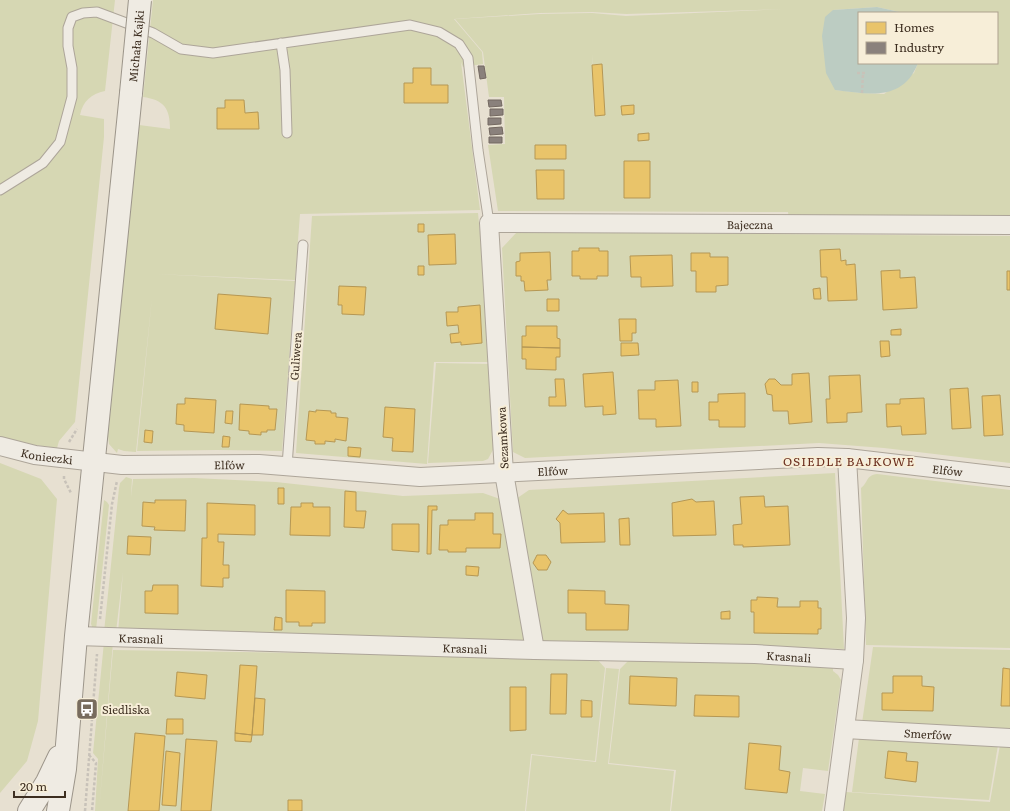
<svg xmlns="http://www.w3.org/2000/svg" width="1010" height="811" viewBox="0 0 1010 811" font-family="Literata,serif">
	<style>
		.green { fill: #d6d7b3; fill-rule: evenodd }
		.water { fill: #bcccc2 }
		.homes { fill: #e9c46a; stroke: #b59754 }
		.industry { fill: #8a817c; stroke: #736860 }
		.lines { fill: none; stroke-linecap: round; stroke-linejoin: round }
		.lane-casing { stroke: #ada599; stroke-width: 11 }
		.street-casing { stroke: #ada599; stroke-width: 20 }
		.secondary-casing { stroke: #9c958a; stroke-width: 24 }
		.path { stroke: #c8c2b9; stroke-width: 2.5; stroke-dasharray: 3 2; stroke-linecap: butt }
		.lane { stroke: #efebe3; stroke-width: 9 }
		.street { stroke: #efebe3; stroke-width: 18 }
		.secondary { stroke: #efebe3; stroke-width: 22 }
		.secondary-bridge-casing { stroke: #9c958a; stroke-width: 24; stroke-linecap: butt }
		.secondary-bridge { stroke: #efebe3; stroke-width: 22 }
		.labels { text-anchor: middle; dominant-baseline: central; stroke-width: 4; stroke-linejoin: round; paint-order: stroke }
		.street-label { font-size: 11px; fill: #3d2e20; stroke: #f7eed8 }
		.poi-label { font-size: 11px; fill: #3d2e20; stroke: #f7eed8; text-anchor: start }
		.neighbourhood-label { font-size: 12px; letter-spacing: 1px; fill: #6b2e1e; stroke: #f7eed8 }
	</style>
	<rect width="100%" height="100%" fill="#e7e0d1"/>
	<path class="green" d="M0,0H115L105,91C91,94 83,101 80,115L104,119V137L75,422L59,441L57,448L28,444L0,437Z
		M153,0H1010V220L789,219L788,212L498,211L488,145L505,144L504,97H489L483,52L455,19L540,14L592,13L626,16L785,9L626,14L592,12L540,13L454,19L482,52L483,64L463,67L461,62L480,210L300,214L295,280L155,274L295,281L282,451L217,450L137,451L152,297L136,452L124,451L118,449L117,453L109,444L108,436L139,125L170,129C170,108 164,100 143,97ZM877,7L904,13H997V63H918L914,73L884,94L862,93L835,90L833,10ZM592,54V64H602L605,115L594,116Z
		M478,213L484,274L489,362H434L427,464L296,453L312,216Z
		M517,232L1010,236V463L884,448L819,443L525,458L513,452L502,248Z
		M436,363L490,364L494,448L488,459L483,461L428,463Z
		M0,463L41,479L57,499L38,721L27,761L0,793Z
		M835,473L844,649L747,645L541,641L516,499L529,490Z
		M877,474L1010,490V648L866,645L861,488C868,483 866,475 877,474Z
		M126,477L132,479L131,497L133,479L194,478L276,482L403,496L483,493L500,499L525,640L118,633L123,572L116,632H104L119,488L120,483Z
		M104,500L107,502L109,505L96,630L93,629L91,624Z
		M104,642H113L99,811H95L98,759L93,753Z
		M873,647L1010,650V730L862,723Z
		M113,650L596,658L605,668L595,761L531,754L525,811H99Z
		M631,658L833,666V671L838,675L841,680L828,771L803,768L800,791L825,794L822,811H671L676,770L609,763L620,669Z
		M606,668L619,669L608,764L674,771L670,811H526L532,755L596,762Z
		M859,738L998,745L989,800L852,792Z
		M1000,745L1010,746V811H843L846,792L990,802Z"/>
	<path class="water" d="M877,7L904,13H859V63H918C903,102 869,94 835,90L826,73L822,36L825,17L833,10Z"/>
	<path class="homes" d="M602,64L605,115L595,116L592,65Z
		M413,68H431V85H448V103H404V83H413Z
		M225,100H244L245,113L258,112L259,129H217V108H225Z
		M634,105V114L622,115L621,106Z
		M649,133V140L638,141V134Z
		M535,145H566V159H535Z
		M624,161H650V198H624Z
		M536,170H564V199H537Z
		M418,224H424V232H418Z
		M455,234L456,264L429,265L428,235Z
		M579,248H599V251H608V276H597V279H580V276H572V251H579Z
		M840,249L841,261L846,260V265L855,264L857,300L828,301L827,277H821L820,250Z
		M550,252L551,280H547L548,290L525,291L524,281H521V276H516V262L520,261V253Z
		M691,253H710V257H728V285L716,286V292H696V271H691Z
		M672,255L673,286L641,287V277H631L630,256Z
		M418,266H424V275H418Z
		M900,270V278L915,277L917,308L883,310L881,271Z
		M1007,271H1010V290H1007Z
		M339,286L366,287L364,315L342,314V305H338Z
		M820,288L821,299H814L813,289Z
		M218,294L271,298L268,334L215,329Z
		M547,299H559V311H547Z
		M480,305L482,343L461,345V342L451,343L450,334L459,333L458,325L447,326L446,312H458V307Z
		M619,319H636V333H632V341H620Z
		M526,326H557V338L560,339V348L522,347V336H526Z
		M901,329V335H891V330Z
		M880,341H889L890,356L881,357Z
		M621,343H638L639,355L621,356Z
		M522,347L560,348V357H556V370L526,369V359H522Z
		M613,372L616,414L603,415V406L585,407L583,374Z
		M809,373L812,422L789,424L788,411H773L772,395L767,394L765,384L769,379H775L781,385H792V374Z
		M860,375L862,412L847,413V422L827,423L826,399H830L829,376Z
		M555,379H564L566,406H549V397H556Z
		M678,380L681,426L656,427V419H639L638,390H655V381Z
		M692,382H698V392H692Z
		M968,388L971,428L952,429L950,389Z
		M745,393V427H719V420H709V402H718V394Z
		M1000,395L1003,435L984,436L982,396Z
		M185,398L216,400L214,433L184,431V425L176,424L177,404H185Z
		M924,398L926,434L902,435L901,426L887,427L886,404H900V399Z
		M240,404L269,406V409H277L275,430H267V432H261V435L249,434V431L239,430Z
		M385,407L415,409L413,452L392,451L393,438L383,437Z
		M316,410L331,411V413H336V417L348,418L346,441L335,439V442L325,441V444H315V441L306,440L309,411L316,412Z
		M226,411H233L232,424L225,423Z
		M145,430L153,431L152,443L144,442Z
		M223,436L230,437L229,447H222Z
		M348,447L361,448L360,457L348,456Z
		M278,488H284V504H278Z
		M345,491L356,492V511H366L364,528L344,527Z
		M764,496L765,507L788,506L790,545L743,547V545H734L733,525L742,524L740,497Z
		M692,499L696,502L714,501L716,535L673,536L672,503Z
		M155,500H186L185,531L154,530L155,527L142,526L143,502L155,503Z
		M207,503L255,505V535L218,534V542H224L223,565H229V578H223V587L201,586L202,538H207Z
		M301,503H313V507H330V536L290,535L291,507H301Z
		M428,506H437V510H432L431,554H427Z
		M563,510L568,514L604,513L605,542L561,543L560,523L556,519Z
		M475,513H493V534H501L500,548H466V552H448V550H439L440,525H448V520H475Z
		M629,518L630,545H620L619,519Z
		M392,524H419V552L392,550Z
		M128,536L151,537L150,555L127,554Z
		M537,555H546L551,562L547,570H538L533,563Z
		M466,566L479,567L478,576L466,575Z
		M153,585H178V614L145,613V591H152Z
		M286,590L325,591V623H312V626H299V622H286Z
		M568,590L605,591V604L629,605L628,630H586V613H568Z
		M757,597L778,598L777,607H800V601H818V608H821V629H818V634L754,633V612H751V600H757Z
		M730,611V619H721V612Z
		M275,617L282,618V630H274Z
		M240,665L257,666L252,735L235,733Z
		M1003,668L1010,669V706H1001Z
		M177,672L207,675L205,699L175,696Z
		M551,674H567L566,714H550Z
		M630,676L677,678L676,706L629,704Z
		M893,676H922V686L934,687L933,711L882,710V693H893Z
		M510,687H526V730L510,731Z
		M695,695L739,696V717L694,716Z
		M255,698L265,699L263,735H252Z
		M581,700L592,701V717H581Z
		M167,719H183V734H166Z
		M135,733L165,736L159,811H128Z
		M235,733L252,735L251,742L235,741Z
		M186,739L217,741L211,811H181Z
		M749,743L781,746L779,770L790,772L787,793L745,789Z
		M166,751L180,753L176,806L162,805Z
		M888,751L907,753L906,761L918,762L916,782L885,778Z
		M288,800H302V811H288Z"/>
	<path class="industry" d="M478,66H484L486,78L480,79Z
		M488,100H501L502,106L489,107Z
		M490,109H503V115L490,116Z
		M488,118H501V124L488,125Z
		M502,127L503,134L490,135L489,128Z
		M489,137H502V143H489Z"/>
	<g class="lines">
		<g class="lane-casing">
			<path id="lane" d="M281,43L285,70L287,133
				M0,190L43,163L60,142L72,97V68L68,46V28L72,17L83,13L97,12L153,33L181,49L213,53L410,25L439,32L459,44L468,58L478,150L489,223
				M287,466L303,245"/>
		</g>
		<g class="street-casing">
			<g id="street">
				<path id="s1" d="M0,446L35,455L122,465L259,464L420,477L818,457L847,458L1010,477"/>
				<path id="s2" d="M76,636L535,650L755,654L854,660"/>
				<path id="s3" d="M535,650L504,473L489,223L1010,225"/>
				<path id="s4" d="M845,729L1010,738"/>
				<path d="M834,811L854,660L856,618L847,458"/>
			</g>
		</g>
		<g class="secondary-casing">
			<path id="secondary" d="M29,811L47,782L59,757
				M58,811L65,769L76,636L131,93"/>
		</g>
		<path class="path" d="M857,73H867
			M862,93L863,73
			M69,442L77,429
			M64,476V479L71,493
			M100,619L112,504L117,481
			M89,755L96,763L92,811
			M85,811L97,654"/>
		<use href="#lane" class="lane"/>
		<use href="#street" class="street"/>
		<use href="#secondary" class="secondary"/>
		<g class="secondary-bridge-casing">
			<g id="secondary-bridge">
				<path id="s5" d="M131,93L140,0"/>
			</g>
		</g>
		<use href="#secondary-bridge" class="secondary-bridge"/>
	</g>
	<defs>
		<g id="bus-square" transform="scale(1.15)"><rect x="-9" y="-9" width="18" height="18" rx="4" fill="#786c5e" stroke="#f7eed8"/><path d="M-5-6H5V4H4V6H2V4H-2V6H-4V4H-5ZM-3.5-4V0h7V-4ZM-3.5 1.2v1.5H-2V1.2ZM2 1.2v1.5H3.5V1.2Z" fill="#fff"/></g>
	</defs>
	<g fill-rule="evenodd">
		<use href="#bus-square" x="87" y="709"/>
	</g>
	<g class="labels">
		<g class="street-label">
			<text stroke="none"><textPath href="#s5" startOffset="47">Michała Kajki</textPath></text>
			<text stroke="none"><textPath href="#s3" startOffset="691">Bajeczna</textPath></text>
			<text transform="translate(295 356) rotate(-86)">Guliwera</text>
			<text transform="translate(502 438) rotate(-93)">Sezamkowa</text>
			<text stroke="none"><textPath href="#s1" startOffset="48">Konieczki</textPath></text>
			<text stroke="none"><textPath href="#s1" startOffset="231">Elfów</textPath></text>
			<text stroke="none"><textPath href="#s1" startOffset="951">Elfów</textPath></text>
			<text stroke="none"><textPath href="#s1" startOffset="555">Elfów</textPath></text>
			<text stroke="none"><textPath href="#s2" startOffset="65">Krasnali</textPath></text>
			<text stroke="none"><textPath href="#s2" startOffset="389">Krasnali</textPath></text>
			<text stroke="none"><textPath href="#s2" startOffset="713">Krasnali</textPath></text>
			<text stroke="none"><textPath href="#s4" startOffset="83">Smerfów</textPath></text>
		</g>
		<g class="poi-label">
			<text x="102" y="709">Siedliska</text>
		</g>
		<g class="neighbourhood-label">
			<text x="849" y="461">OSIEDLE BAJKOWE</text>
		</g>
	</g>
	<rect x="858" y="12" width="140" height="52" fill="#f7eed8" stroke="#ada18e"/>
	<rect x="866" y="22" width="20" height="12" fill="#e9c46a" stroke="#ada18e"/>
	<text x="894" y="32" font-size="12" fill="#3d2e20">Homes</text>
	<rect x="866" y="42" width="20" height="12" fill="#8a817c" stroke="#ada18e"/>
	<text x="894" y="52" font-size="12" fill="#3d2e20">Industry</text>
	<path d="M14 791v6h51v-6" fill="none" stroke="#3d2e20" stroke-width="2"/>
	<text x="20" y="791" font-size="12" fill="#3d2e20" stroke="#f7eed8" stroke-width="3" paint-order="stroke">20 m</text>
</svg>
